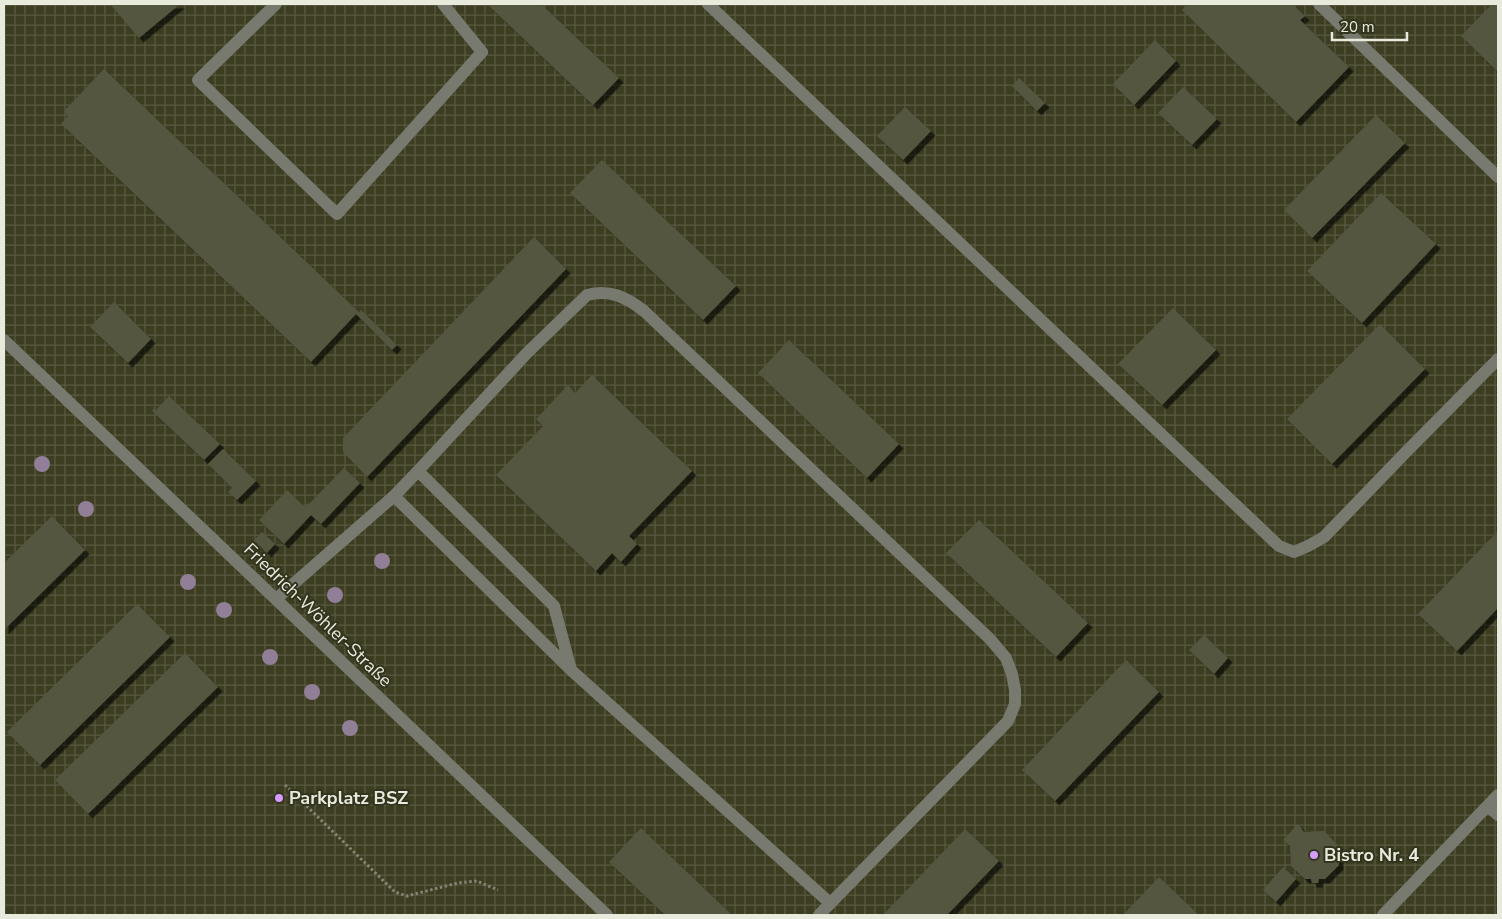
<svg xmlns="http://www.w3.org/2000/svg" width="1502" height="919" viewBox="0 0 1502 919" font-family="'Nunito Sans',sans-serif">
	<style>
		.industrial { fill: url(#industrial-grid) }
		.building { fill: #545640; filter: url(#shadow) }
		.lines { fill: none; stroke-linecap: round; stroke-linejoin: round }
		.path { stroke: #838572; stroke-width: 3; stroke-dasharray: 2.5 2.5; stroke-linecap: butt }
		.minor { stroke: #787a6f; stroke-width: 12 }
		.tree { fill: #917e97 }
		.poi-dot { fill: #d59cfb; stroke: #32341e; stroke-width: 2 }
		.labels { text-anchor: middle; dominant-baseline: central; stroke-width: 4; stroke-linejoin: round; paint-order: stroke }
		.street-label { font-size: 18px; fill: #e8eadc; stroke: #32341e }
		.poi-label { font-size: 18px; font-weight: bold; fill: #e8eadc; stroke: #32341e; text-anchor: start }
	</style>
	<defs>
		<pattern id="industrial-grid" width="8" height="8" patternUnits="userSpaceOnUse" patternTransform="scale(1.25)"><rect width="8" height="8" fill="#3c3d21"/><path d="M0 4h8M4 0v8" fill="none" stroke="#585941"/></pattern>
		<filter id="shadow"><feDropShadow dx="4.5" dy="4.5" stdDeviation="0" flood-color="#0009"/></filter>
	</defs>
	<rect width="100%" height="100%" fill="#32341e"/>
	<path class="industrial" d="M4,4H1498V915H4Z"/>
	<path class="building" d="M110,4H180L139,38Z
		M487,4H541L619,78L593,105Z
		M1188,4H1292L1305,16L1300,20L1349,67L1296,122L1182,10Z
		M1492,4H1498V72L1461,36Z
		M1155,40L1176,61L1134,105L1113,84Z
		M104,69L359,312L361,310L397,345L392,350L356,314L311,362L61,124L68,116L64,111Z
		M1019,78L1045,103L1037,111L1012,86Z
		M1183,87L1217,119L1192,145L1158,113Z
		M905,107L931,131L903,160L877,136Z
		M1376,115L1405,143L1312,238L1284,210Z
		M602,160L736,286L703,320L570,193Z
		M1381,193L1436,244L1362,323L1307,271Z
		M534,237L566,269L367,477L343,452V438Z
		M114,302L151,339L128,363L90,327Z
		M1173,308L1216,350L1162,405L1118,364Z
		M1380,324L1425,369L1332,464L1287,419Z
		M789,340L899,444L867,478L758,373Z
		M592,375L692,471L629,536L637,544L621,562L612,553L596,571L496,475L543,426L536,419L568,385L575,393Z
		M169,396L220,444L204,460L152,411L154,408L156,410Z
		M223,449L256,481L237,500L228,492L232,488L208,464Z
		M344,468L360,483L321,524L311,515L284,544L259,520L287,490L305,507L308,503L309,504Z
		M52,516L85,550L4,630V563Z
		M979,520L1088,623L1056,657L946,553Z
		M1498,531V608L1457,651L1418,614Z
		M262,532L275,544L267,553L254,540Z
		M137,604L170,637L40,765L7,732Z
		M1204,635L1228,658L1214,674L1189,650Z
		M185,653L218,687L88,814L55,780Z
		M1126,660L1159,692L1055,801L1022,770Z
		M1298,824L1304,832L1324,831L1338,845L1339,865L1325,879H1319L1318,883H1312L1311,879H1305L1291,866L1290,846L1283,840Z
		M641,828L732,915H665L609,862Z
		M965,829L999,861L947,915H883Z
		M1283,867L1296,879L1276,902L1263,890Z
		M1159,877L1199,915H1123Z"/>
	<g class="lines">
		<path class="path" d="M285,785L395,892L407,896L458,883L477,881L498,890"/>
		<path class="minor" d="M276,4L198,80L337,214L482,52L443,4
			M708,4L1279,546L1294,552L1308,546L1324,537L1405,453L1498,359
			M1319,4L1498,177
			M4,340L607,915
			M394,496L571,670
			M276,599L394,496L418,471
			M1488,806L1498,815
			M819,915L1008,721L1015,704V690L1012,674L1006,658L990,639L644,311C626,297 610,289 587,295L527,353L418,471L554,606L571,670L830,903
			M1383,915L1498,795"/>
	</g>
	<g class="tree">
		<circle cx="42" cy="464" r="8"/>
		<circle cx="86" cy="509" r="8"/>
		<circle cx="382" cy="561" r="8"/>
		<circle cx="188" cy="582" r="8"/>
		<circle cx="335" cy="595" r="8"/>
		<circle cx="224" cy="610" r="8"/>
		<circle cx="270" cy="657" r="8"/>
		<circle cx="312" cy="692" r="8"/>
		<circle cx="350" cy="728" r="8"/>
	</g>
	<g class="poi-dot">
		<circle cx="279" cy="798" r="5"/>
		<circle cx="1314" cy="855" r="5"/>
	</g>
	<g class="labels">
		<g class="street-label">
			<text transform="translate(318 615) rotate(44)">Friedrich-Wöhler-Straße</text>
		</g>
		<g class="poi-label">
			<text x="289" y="798">Parkplatz BSZ</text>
			<text x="1324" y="855">Bistro Nr. 4</text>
		</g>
	</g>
	<rect width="1502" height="919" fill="none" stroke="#e8eadc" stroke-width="10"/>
	<path d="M1332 32v8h75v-8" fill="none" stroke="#e8eadc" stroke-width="2.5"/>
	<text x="1340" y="32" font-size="15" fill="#e8eadc" stroke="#32341e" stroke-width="4" paint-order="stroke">20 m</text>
</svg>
